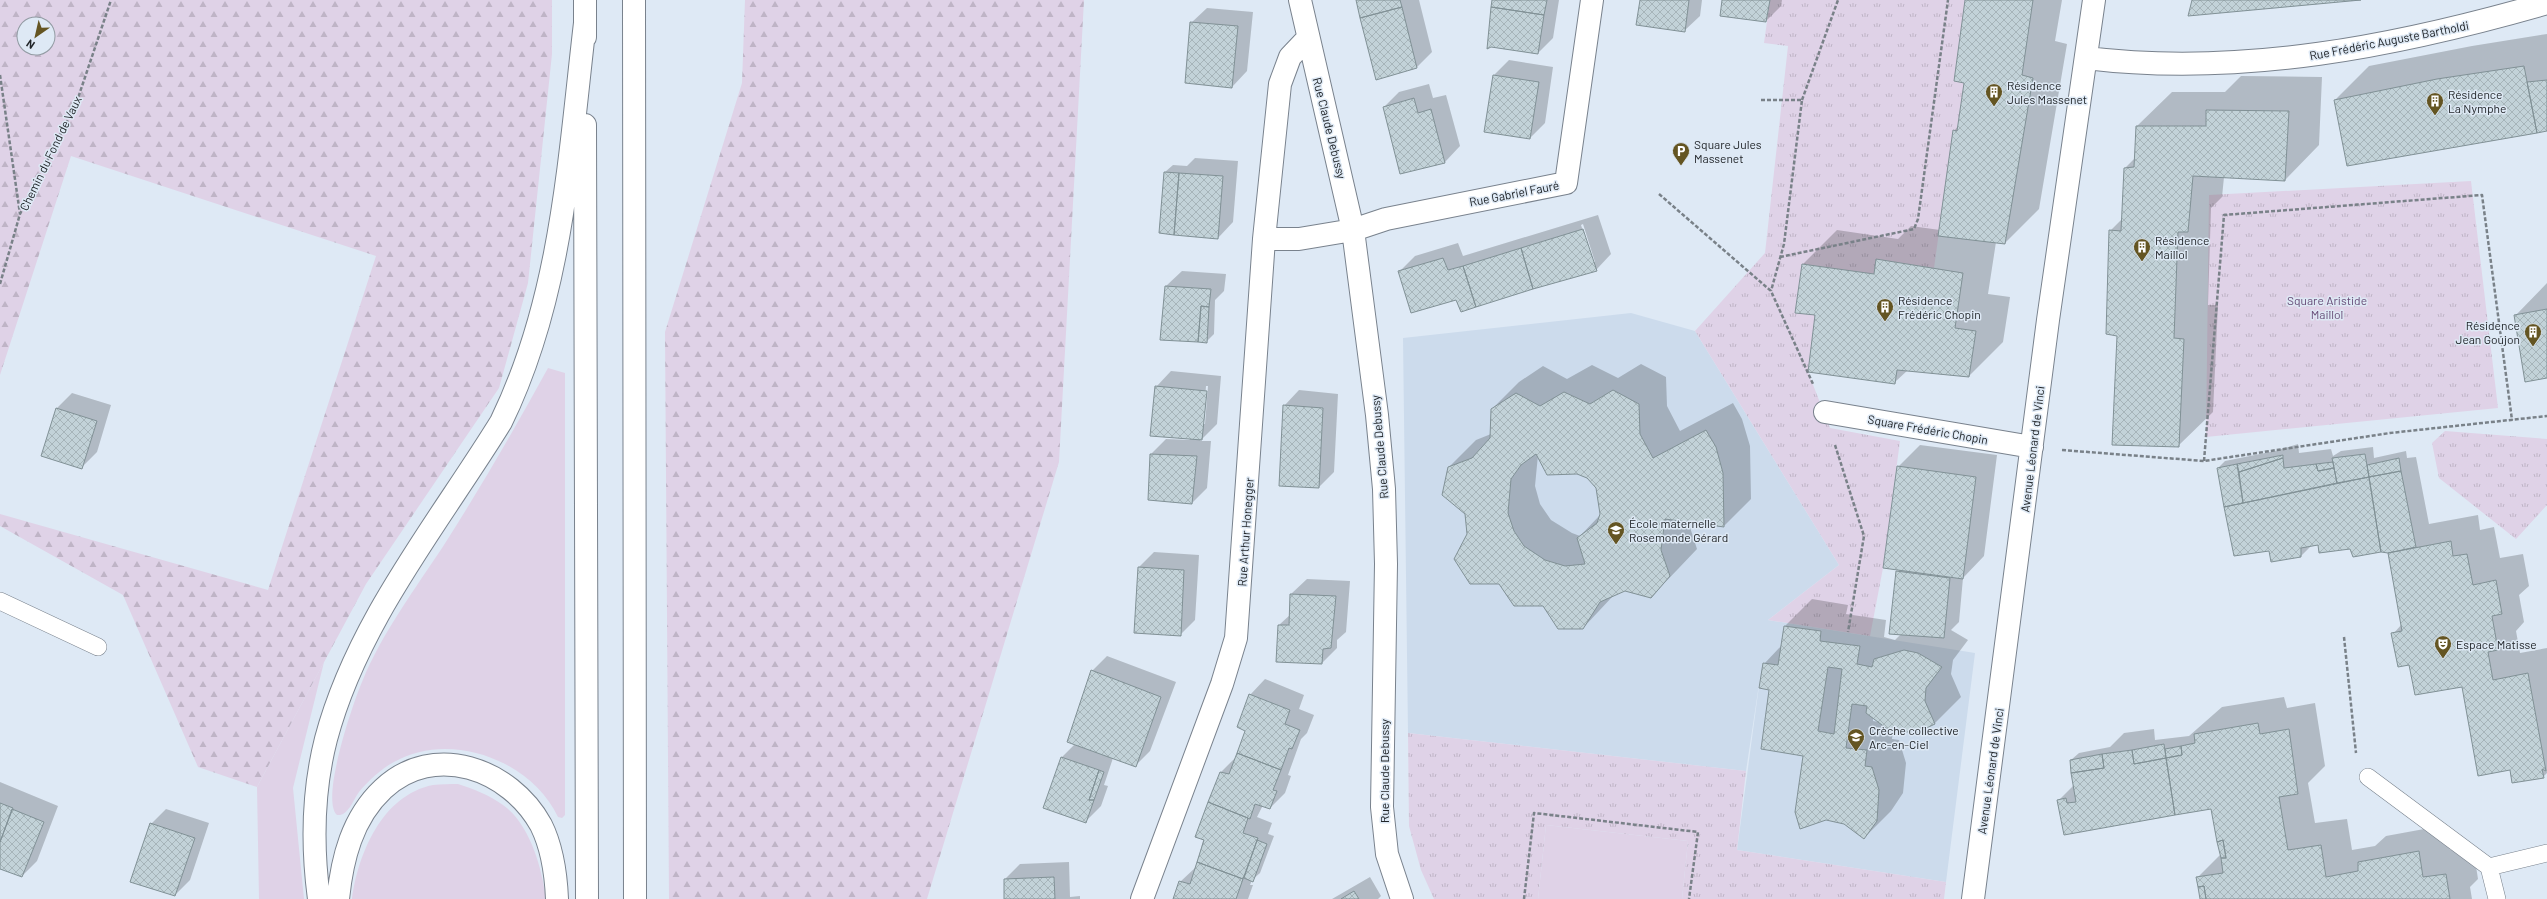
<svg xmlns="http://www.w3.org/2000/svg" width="2547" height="899" viewBox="0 0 2547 899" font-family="Barlow,sans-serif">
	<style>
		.built { fill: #ccdbec }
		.green { fill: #dfd2e7 }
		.forest { fill: url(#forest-firs); fill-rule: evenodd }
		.park { fill: url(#park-tufts) }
		.shadow { fill: #0003; fill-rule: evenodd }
		.building { fill: url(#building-cross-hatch); stroke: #819196; fill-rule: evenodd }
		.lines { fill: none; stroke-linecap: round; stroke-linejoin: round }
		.service-casing { stroke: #79828d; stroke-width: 18 }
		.minor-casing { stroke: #79828d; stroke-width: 24 }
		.trunk-casing { stroke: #79828d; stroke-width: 24 }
		.path { stroke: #798188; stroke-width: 2.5; stroke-dasharray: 4 2; stroke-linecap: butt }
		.service { stroke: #fff; stroke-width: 17 }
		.minor { stroke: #fff; stroke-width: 22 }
		.trunk { stroke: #fff; stroke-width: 22 }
		.labels { text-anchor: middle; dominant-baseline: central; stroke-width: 3; stroke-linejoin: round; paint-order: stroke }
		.street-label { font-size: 12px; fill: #212529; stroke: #dee9f5 }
		.poi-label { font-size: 12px; fill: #212529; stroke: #dee9f5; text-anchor: start }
		.park-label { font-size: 12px; fill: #664b76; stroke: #dee9f5 }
	</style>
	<defs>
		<pattern id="forest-firs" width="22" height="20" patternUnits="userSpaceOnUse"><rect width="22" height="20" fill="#dfd2e7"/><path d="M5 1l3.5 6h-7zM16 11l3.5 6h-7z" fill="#bfb4c6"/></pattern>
		<pattern id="park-tufts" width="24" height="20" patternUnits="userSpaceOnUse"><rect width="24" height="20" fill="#dfd2e7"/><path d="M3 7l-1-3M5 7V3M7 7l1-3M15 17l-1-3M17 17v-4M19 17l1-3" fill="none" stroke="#bfb4c6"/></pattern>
		<pattern id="building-cross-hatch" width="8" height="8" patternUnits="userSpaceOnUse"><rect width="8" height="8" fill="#c2d2d8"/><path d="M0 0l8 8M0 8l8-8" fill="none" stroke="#a6b4b9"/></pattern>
	</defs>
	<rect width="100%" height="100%" fill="#dee9f5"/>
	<path class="built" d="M1631,313L1695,331L1839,565L1768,620L1975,653L1946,882L1737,850L1761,671L1746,771L1408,733L1403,338Z"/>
	<path class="green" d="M548,368L565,373V815L562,818L558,817C531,760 450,730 394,762C381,769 368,781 359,792C354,799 350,810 343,814C342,815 338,815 337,815C320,800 353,703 362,682C382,633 415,589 444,545C481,487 515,428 548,368Z
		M324,662L293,788L304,899H259L257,787Z
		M458,784C474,789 489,795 503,805C530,824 542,868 546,899H352C358,854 382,795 433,785C441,784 450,784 458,784Z
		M1546,825L1688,841L1682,899H1538Z"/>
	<path class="forest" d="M0,0H552V54L528,283L499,388L366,584L257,787L198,767L123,595L0,526V514L268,590L376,256L71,156L0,375ZM24,24H48V48H24Z
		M745,0H1084L1059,462L927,899H669L665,332L742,83Z"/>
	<path class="park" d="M1770,0H1965L1954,81L1964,83L1957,131H1953L1934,268L1876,259L1874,274L1802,264L1795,313L1815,315L1808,372L1830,428L1900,441L1883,568L1870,636L1768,620L1839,565L1695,331L1765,253L1788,46L1764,43Z
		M2471,181L2498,408L2206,437L2209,195Z
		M2445,431L2547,439V505L2516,539L2439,478L2432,443Z
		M1408,733L1746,771L1737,850L1946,882L1944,899H1682L1688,841L1546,825L1538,899H1434L1421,870L1409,826Z"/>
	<path class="shadow" d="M1356,0H1419L1432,52L1417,67Z
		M1493,0H1559L1553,38L1538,53Z
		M1641,0H1702L1700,16L1684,31Z
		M1723,0H1782L1781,6L1766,21L1721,16Z
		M1966,0H2062L2055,41L2067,44L2039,209L2005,243L1996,242L1988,294L2010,297L2003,342L1969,376L1908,370L1895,382L1817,315L1803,264L1837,230L1898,239L1911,226L1940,230L1954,131L1958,126L1965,83Z
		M2193,0H2357L2189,15Z
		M1207,8L1253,12L1247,71L1232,87L1191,23Z
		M2547,34V130L2335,100L2369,66L2472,46Z
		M1509,60L1553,67L1545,123L1530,138L1494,75Z
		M2241,76L2322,77L2319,145L2285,180L2224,177L2222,197L2211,208L2208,305H2218L2213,412L2178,446L2118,335L2110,231L2123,218L2125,168L2136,157L2137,126L2172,92H2225Z
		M1429,84L1433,98L1446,95L1460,146L1445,162L1401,173L1384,107L1399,92Z
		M1195,158L1238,161L1233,222L1218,238L1165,172L1173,165L1187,166Z
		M1598,215L1611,254L1596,270L1457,299L1400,271L1415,256L1458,243L1463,256ZM1583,224L1595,262H1593L1581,225Z
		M1182,271L1226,274L1224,291L1215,300L1214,334L1206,342L1166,286Z
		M2547,283V377L2515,316Z
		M1641,364L1666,377L1667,406L1680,431L1733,403L1742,419L1750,446L1751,499L1724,526L1688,521L1697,549L1678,569L1651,597L1625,590L1613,596L1583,628L1544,605L1468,534L1465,514L1449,467L1476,440L1491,434L1492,409L1519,382L1543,366L1567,379L1592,365L1618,378ZM1538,455L1588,477L1597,488L1601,514L1580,536L1572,533L1551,520L1540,504L1535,486Z
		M1171,371L1221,376L1217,424L1200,441H1211L1207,488L1192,503L1151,454L1166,439L1190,440L1156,387ZM1206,386H1208L1205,424H1203Z
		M1299,390L1338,394L1334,472L1319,487L1284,406Z
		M72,393L111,405L97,452L82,467L42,455L57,408Z
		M2298,444L2299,453L2331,449L2333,456L2341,451L2373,447L2374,458L2406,451L2407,458L2416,457L2429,524L2478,515L2480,530L2494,527L2500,558L2523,554L2529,586L2519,595L2524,622L2516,631L2520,653L2547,648V773L2543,777L2510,768L2462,685L2410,664L2393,634L2402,624L2388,552L2319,544L2312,545L2301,556L2270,550L2235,555L2218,468L2225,461L2275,451ZM2239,480H2241L2242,491L2241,492Z
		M1920,445L1997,455L1984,556L1963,578L1959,622L1951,630L1968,640L1953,660L1951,674L1961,697L1934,724L1893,729L1892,739L1899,740L1906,763L1903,793L1891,811L1864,838L1804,755L1770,689L1764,664L1782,645L1785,626L1812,599L1848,605L1846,614L1886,620L1884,637L1895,640L1901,634L1890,633L1899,569L1898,467ZM1873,717L1879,722L1873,721Z
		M1154,552L1199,555L1195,620L1180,635L1139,567Z
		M1307,579L1350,581L1346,632L1337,640V648L1322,663L1279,625L1291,614V594Z
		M1107,656L1176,682L1150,751L1135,766L1113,758L1104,785L1108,786L1101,806L1086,821L1044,808L1062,757L1075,744L1092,671Z
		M1265,679L1304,695L1299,709L1314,715L1307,733L1301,739L1288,775L1291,776L1285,793L1270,808L1263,805L1257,817L1272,823L1268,834L1274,836L1260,873L1252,880L1250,885H1253L1248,899H1174L1180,882L1196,867L1221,772L1236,757L1246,731L1250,695Z
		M2284,697L2287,708L2315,703L2325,766L2308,783L2315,823L2347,819L2352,850L2375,846L2386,836L2446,825L2450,850L2473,847L2478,879L2470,887L2472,899H2201L2198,877L2221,854L2211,808L2065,833L2058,801L2074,785L2071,760L2079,753L2110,747L2124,733L2154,729L2155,740L2189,736L2222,707Z
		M0,782L58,806L37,861L22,876L0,868Z
		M166,809L209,823L190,880L175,895L151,824Z
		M1069,862L1070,897L1080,896V899H1004L1005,879L1020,864Z
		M1370,877L1381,896L1378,899H1332Z"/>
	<path class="building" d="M1356,0H1400L1402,7L1360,18Z
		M1492,0H1547L1544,15L1491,7Z
		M1640,0H1689L1685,32L1636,25Z
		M1722,0H1770L1766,22L1720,16Z
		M1965,0H2033L2022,75L2033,78L2005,244L1938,236L1953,130L1957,131L1964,83L1954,81Z
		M2192,0H2361L2188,16Z
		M1402,7L1417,68L1376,80L1360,18Z
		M1491,7L1544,15L1538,54L1491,47L1487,49Z
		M1190,22L1238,26L1232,88L1185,83Z
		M2524,66L2537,133L2347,166L2334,100L2437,79Z
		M1493,75L1539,82L1530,139L1484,132Z
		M2547,80V131L2537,133L2527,82Z
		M1414,98L1418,113L1431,109L1445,163L1400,174L1383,107Z
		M2206,110L2289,111L2285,181L2193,176L2188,232H2178L2174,338L2184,339L2179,447L2112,445L2117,336L2106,334L2109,230L2121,231L2124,168L2134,167L2136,126H2206Z
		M1164,172L1179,173L1174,235L1159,233Z
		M1179,173L1223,176L1218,239L1174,235Z
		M1583,229L1597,271L1533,289L1521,248Z
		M1521,248L1533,289L1476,307L1463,266Z
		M1443,258L1448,270L1463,266L1476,307L1461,312L1456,300L1411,313L1398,271Z
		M1876,259L1963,273L1955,328L1976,331L1969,377L1897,370L1895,384L1808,372L1815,315L1795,313L1802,264L1874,274Z
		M1165,286L1211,289L1209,307L1201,306L1198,342L1160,340Z
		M1201,306L1209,307L1207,343L1198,342Z
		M2547,309V378L2525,382L2514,315Z
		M1155,386L1207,391L1202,440L1150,436Z
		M1613,390L1639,404L1640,434L1653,458L1706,430L1716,447L1723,473L1724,527L1665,519L1661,550L1670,576L1651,598L1625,591L1600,602L1583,629H1558L1543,606H1514L1499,584H1470L1454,559L1467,534L1465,514L1442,495L1448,467L1472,458L1490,438L1491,409L1516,393L1540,406L1564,392L1590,404ZM1536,454L1547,475L1577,474L1587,478L1596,488L1600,514L1597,523L1577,538L1585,564L1565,566L1545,560L1524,546L1514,531L1508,513L1511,479L1521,465Z
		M1283,405L1323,408L1319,488L1279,486Z
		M56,408L97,421L82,469L41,456Z
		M1150,454L1197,456L1192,504L1148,500Z
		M2365,454L2369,477L2337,483L2332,458Z
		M2283,455V458L2239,472L2237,464Z
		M2283,458L2284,468L2316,464L2318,471L2334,468L2337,483L2243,503L2239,472Z
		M2399,458L2401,471L2369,477L2367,465Z
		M2333,462L2334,468L2318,471L2316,464Z
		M2237,464L2243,503L2224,507L2217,468Z
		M1897,466L1976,477L1963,579L1883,568Z
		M2401,471L2416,547L2388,553L2381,552L2369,477Z
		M2369,477L2381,552L2353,557L2350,549L2319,553L2318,545L2301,548V557L2271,562L2269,551L2234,556L2224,507Z
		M2451,541L2453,556L2467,554L2473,585L2496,580L2502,614L2492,616L2498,650L2488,652L2493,680L2528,673L2546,771L2542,769L2544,778L2512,783L2510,770L2478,776L2462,687L2415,695L2409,665L2398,667L2391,633L2402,631L2388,553Z
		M1138,567L1184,570L1181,636L1134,633Z
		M1896,571L1950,578L1944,638L1889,634Z
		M1290,594L1336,596L1331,648L1323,649L1322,664L1276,662L1278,625H1289Z
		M1784,626L1821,631L1820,641L1860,646L1857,664L1872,667L1874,659L1904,650L1918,653L1942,667L1926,688L1925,701L1935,724L1918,732H1902L1886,728L1866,713L1867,706L1852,704L1846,748L1867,750L1865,766L1872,767L1879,790L1877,821L1864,839L1844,824L1826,820L1800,829L1795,812L1803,756L1761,749L1769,690L1759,688L1763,663L1778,665ZM1828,667L1842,669L1834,734L1818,731Z
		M1091,670L1161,697L1136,767L1067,742Z
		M1249,694L1290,710L1285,724L1300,730L1292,749L1289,748L1281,770L1237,753L1245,731L1237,727Z
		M2258,723L2260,734L2289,729L2298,794L2279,797L2288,850L2321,845L2326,877L2358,871V862L2419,851L2423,877L2446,874L2450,899H2206L2204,886L2198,887L2196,877L2223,873L2221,858H2226L2223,840L2217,842L2211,809L2175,815L2166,758L2182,755L2181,746L2195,743L2194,734Z
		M2164,744L2166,758L2134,764L2132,750Z
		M2181,746L2182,755L2166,758L2165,749Z
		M2132,750L2134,764L2166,758L2175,815L2064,835L2057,800L2066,798L2067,803L2076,802L2071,773L2104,768L2102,754Z
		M1237,753L1281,770L1273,790L1277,791L1270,809L1255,804L1250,819L1208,802L1220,772L1229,774Z
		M2102,754L2104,768L2071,773L2070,760Z
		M1061,757L1099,770L1089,800H1094L1086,823L1043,808Z
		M1099,770L1104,772L1094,800H1089Z
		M1208,802L1248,818L1243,833L1258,838L1243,879L1197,862L1204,840L1195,837Z
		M0,803L13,808L0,842Z
		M12,809L44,822L22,877L0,869V842Z
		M150,823L195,838L175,896L130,882Z
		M1257,840L1267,844L1253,882L1244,878Z
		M2223,840L2226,858H2221L2217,842Z
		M1197,862L1243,879L1236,899H1173L1179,881L1190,884Z
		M1054,877L1055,899H1004V879Z
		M2204,886L2206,899H2200L2198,887Z
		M1354,891L1359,899H1341Z"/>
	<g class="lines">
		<g class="service-casing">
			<path id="service" d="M0,601L98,647
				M2368,777L2489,867
				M2497,899L2489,867L2547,853"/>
		</g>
		<g class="minor-casing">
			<path id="minor" d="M1300,0L1353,230L1377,415L1384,489L1386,564L1382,807L1387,854L1402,899
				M2086,58C2242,77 2398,46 2547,3
				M1264,239H1299L1353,230L1386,219L1566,183L1592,0
				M1825,412L2032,447
				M1142,899L1222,684L1236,638L1264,239L1280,84L1290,57L1308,38
				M1973,899L2048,320L2094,0"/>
		</g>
		<g class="trunk-casing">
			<path id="trunk" d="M585,0V37
				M634,0L635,899
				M585,125L587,899
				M319,899C312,847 313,790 326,739C357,622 438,524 501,422C562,297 569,159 585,23
				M338,899C342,859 352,818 383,789C434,741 510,769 541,825C552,847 556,875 557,899"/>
		</g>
		<path class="path" d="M0,75L20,214
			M1761,100H1802L1784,244L1771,291
			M1802,100L1838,0
			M1659,194L1771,291L1813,384
			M1780,257L1914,229L1918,219L1948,0
			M0,284L20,214L76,104L111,0
			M1835,445L1864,536L1848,632
			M2062,450L2204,461L2390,433L2547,416
			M2204,461L2224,215L2482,195L2512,420
			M2344,637L2356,753
			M1524,899L1534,813L1698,832L1689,899"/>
		<use href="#service" class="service"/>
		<use href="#minor" class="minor"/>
		<use href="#trunk" class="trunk"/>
	</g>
	<defs>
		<g id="building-pin" transform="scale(0.9)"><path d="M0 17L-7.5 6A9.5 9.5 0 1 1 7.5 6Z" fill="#645522" stroke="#dee9f5"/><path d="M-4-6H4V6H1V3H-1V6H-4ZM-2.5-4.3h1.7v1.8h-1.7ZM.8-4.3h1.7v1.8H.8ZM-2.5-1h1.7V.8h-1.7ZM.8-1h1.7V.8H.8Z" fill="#fff"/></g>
		<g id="parking-pin" transform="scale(0.9)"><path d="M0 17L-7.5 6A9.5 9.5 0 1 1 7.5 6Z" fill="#645522" stroke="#dee9f5"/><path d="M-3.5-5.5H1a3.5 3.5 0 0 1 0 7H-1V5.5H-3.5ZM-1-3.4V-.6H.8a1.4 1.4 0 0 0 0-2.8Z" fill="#fff"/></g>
		<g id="school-pin" transform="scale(0.9)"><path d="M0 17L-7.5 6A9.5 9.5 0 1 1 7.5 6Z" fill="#645522" stroke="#dee9f5"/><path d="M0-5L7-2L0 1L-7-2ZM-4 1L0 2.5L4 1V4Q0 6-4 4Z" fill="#fff"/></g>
		<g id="theatre-pin" transform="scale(0.9)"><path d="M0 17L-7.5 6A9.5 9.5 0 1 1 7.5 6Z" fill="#645522" stroke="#dee9f5"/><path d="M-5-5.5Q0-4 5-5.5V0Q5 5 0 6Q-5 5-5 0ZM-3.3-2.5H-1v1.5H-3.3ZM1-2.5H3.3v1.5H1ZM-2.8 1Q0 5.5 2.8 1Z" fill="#fff"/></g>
	</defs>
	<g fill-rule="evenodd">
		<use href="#building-pin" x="1994" y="92"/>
		<use href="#building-pin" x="2435" y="101"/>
		<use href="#parking-pin" x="1681" y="151"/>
		<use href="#building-pin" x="2142" y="247"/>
		<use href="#building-pin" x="1885" y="307"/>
		<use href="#building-pin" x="2533" y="332"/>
		<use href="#school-pin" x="1616" y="530"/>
		<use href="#theatre-pin" x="2443" y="644"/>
		<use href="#school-pin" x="1856" y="737"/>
	</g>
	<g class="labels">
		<g class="street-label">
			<text transform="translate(2389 40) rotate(-11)">Rue Frédéric Auguste Bartholdi</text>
			<text transform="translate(1330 128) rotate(76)">Rue Claude Debussy</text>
			<text transform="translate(50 153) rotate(-64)">Chemin du Fond de Vaux</text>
			<text transform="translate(1514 193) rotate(-11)">Rue Gabriel Fauré</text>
			<text transform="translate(1928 429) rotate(10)">Square Frédéric Chopin</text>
			<text transform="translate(1379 447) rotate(-95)">Rue Claude Debussy</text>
			<text transform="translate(2032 449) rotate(-83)">Avenue Léonard de Vinci</text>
			<text transform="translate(1245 532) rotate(-86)">Rue Arthur Honegger</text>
			<text transform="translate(1384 771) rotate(-90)">Rue Claude Debussy</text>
			<text transform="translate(1990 771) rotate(-82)">Avenue Léonard de Vinci</text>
		</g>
		<g class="poi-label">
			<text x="2007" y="85">Résidence<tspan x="2007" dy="14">Jules Massenet</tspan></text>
			<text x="2448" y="94">Résidence<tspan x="2448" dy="14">La Nymphe</tspan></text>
			<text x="1694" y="144">Square Jules<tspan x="1694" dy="14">Massenet</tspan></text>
			<text x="2155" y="240">Résidence<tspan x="2155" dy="14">Maillol</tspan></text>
			<text x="1898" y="300">Résidence<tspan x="1898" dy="14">Frédéric Chopin</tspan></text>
			<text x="2520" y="325" text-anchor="end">Résidence<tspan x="2520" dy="14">Jean Goujon</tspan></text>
			<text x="1629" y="523">École maternelle<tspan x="1629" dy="14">Rosemonde Gérard</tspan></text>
			<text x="2456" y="644">Espace Matisse</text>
			<text x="1869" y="730">Crèche collective<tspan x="1869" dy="14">Arc-en-Ciel</tspan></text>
		</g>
		<g class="park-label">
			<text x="2327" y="300">Square Aristide<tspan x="2327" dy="14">Maillol</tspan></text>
		</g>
	</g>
	<g transform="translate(36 36) rotate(214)"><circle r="19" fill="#dee9f5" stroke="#929ba3"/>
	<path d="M0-3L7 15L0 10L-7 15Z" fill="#645522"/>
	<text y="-6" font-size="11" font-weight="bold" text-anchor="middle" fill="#212529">N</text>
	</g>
</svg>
